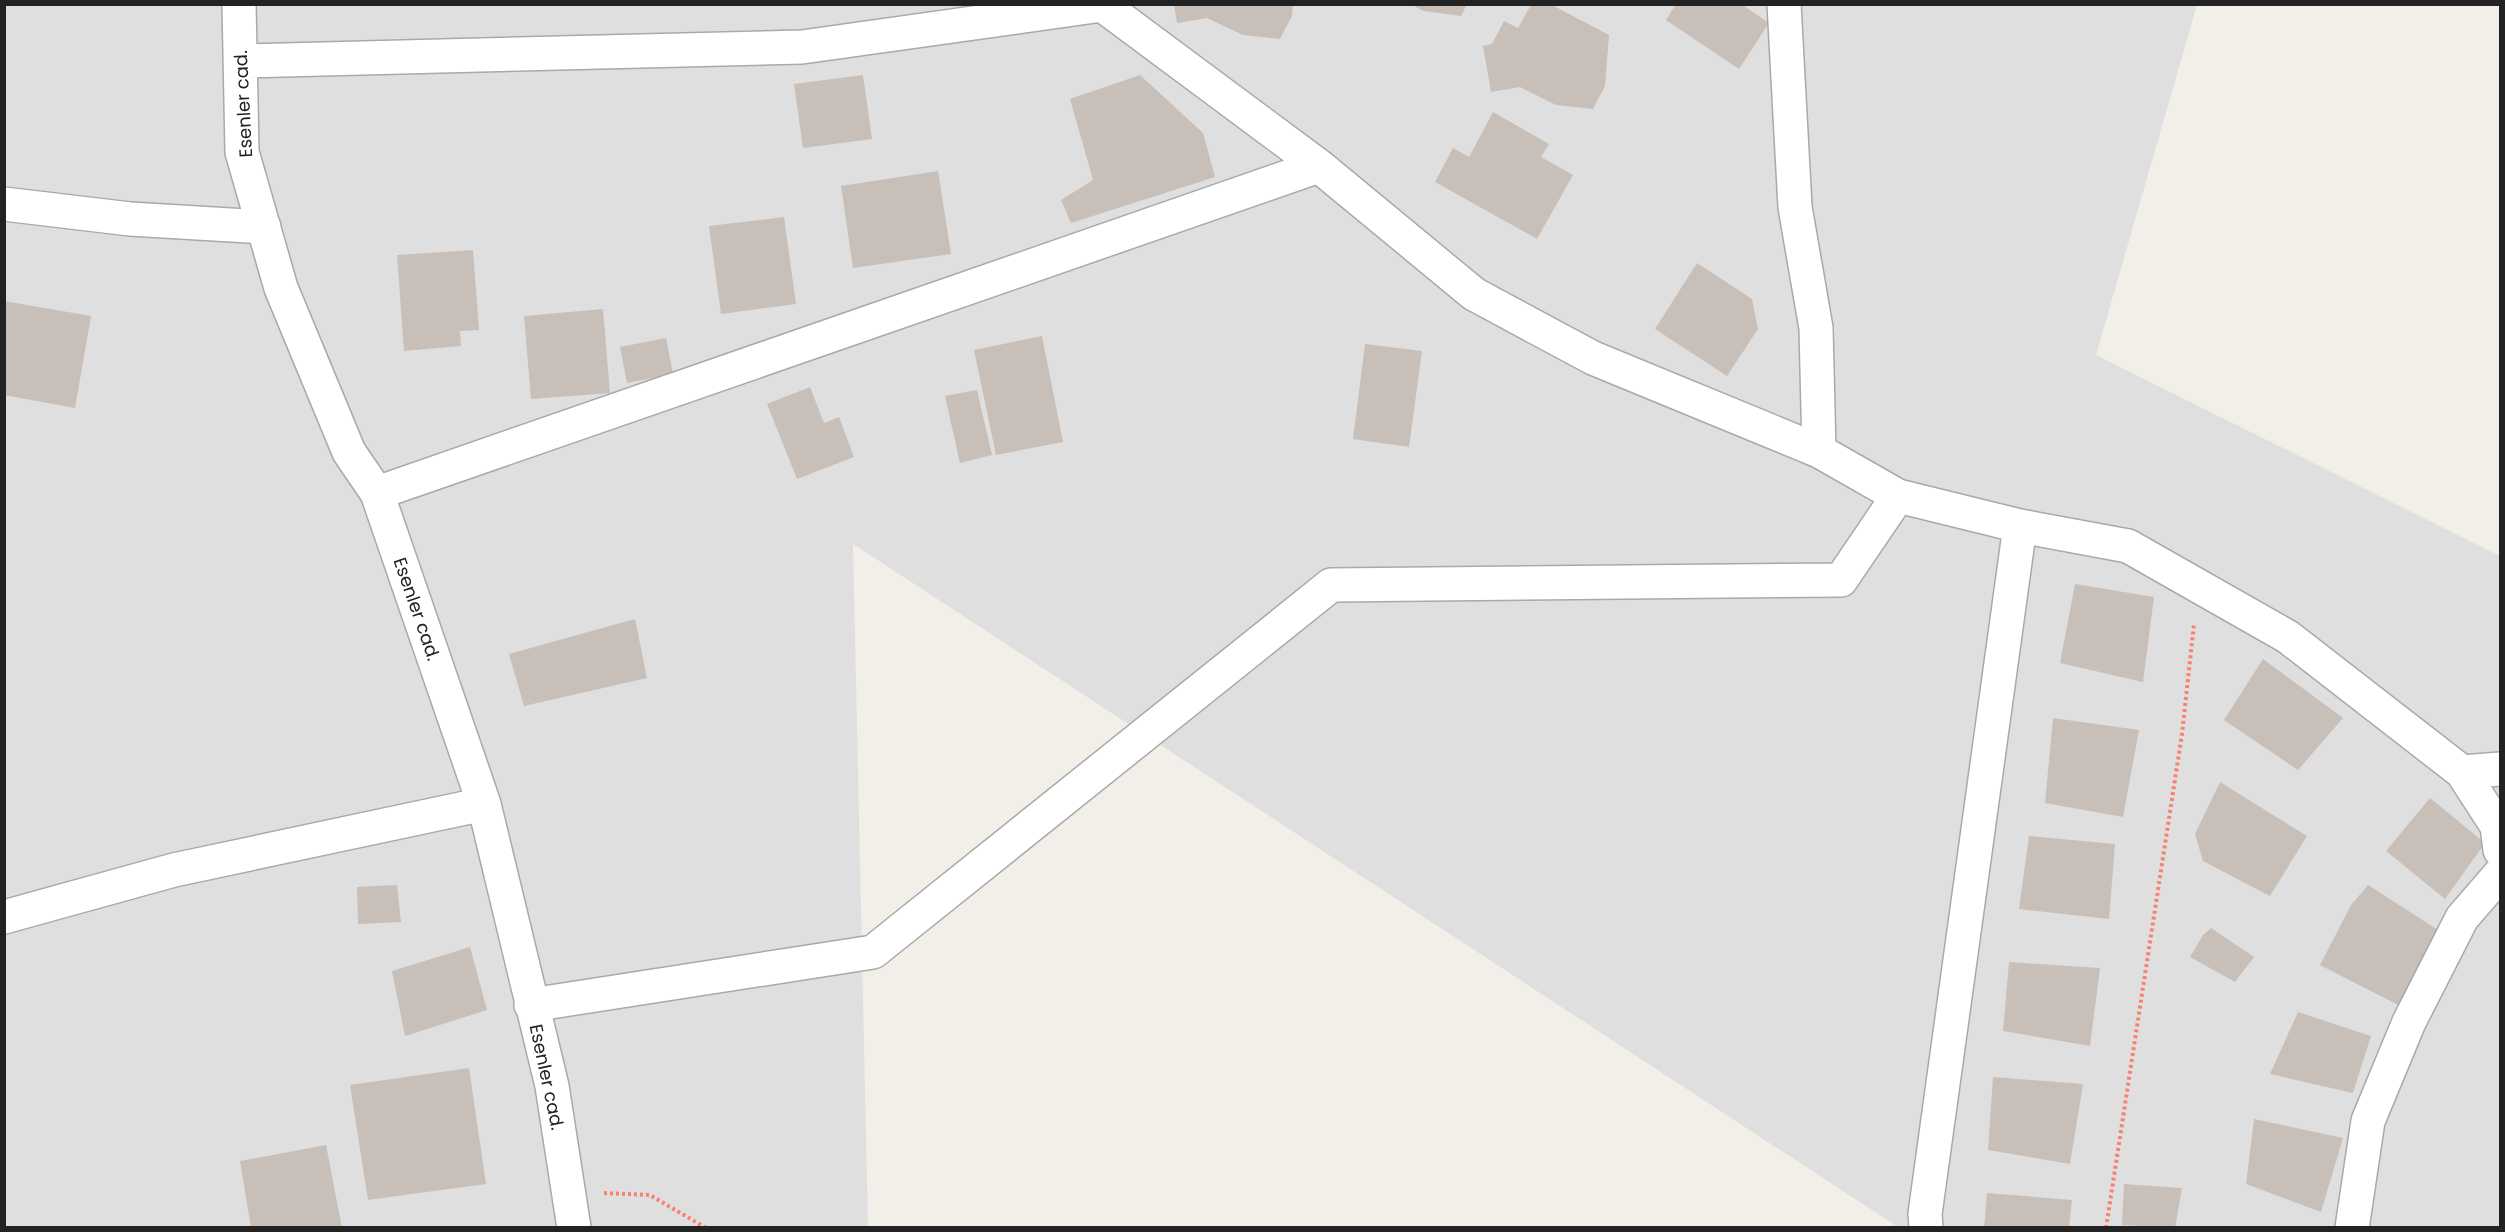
<svg xmlns="http://www.w3.org/2000/svg" width="2505" height="1232" viewBox="0 0 2505 1232" font-family="Poppins,sans-serif">
	<style>
		.residential { fill: #e0dfdf }
		.building { fill: #c7bfb8 }
		.lines { fill: none; stroke-linecap: round; stroke-linejoin: round }
		.street-casing { stroke: #a9a9a9; stroke-width: 36 }
		.path { stroke: #fa8072; stroke-width: 4; stroke-dasharray: 3 3; stroke-linecap: butt }
		.street { stroke: #fff; stroke-width: 33 }
		.labels { text-anchor: middle; dominant-baseline: central; stroke-width: 6; stroke-linejoin: round; paint-order: stroke }
		.street-label { font-size: 18px; fill: #222; stroke: #fff }
	</style>
	<rect width="100%" height="100%" fill="#f2efe9"/>
	<path class="residential" d="M5,5H2197L2096,355L2500,556V1227H1898L853,544L868,1227L5,1228Z"/>
	<path class="building" d="M1174,4H1293L1292,16L1280,39L1243,35L1207,18L1177,23Z
		M1410,4H1467L1461,16L1424,11Z
		M1676,4H1741L1769,23L1739,69L1666,20Z
		M1531,5H1552L1609,35L1605,86L1593,109L1556,105L1520,87L1491,92L1483,46L1492,44L1504,21L1518,28Z
		M863,75L872,139L803,148L794,84Z
		M1140,75L1203,133L1215,177L1071,223L1061,200L1093,180L1070,99Z
		M1493,112L1549,144L1541,157L1573,175L1537,239L1435,182L1453,148L1469,157Z
		M938,171L951,254L853,268L841,186Z
		M784,217L796,304L721,314L709,226Z
		M473,250L479,330L460,331L461,346L404,351L397,255Z
		M1697,263L1752,299L1758,329L1727,376L1655,329Z
		M4,301L91,316L75,408L4,395Z
		M603,309L610,393L531,399L524,316Z
		M1042,336L1063,442L996,455L974,350Z
		M666,338L673,374L627,383L620,347Z
		M1365,344L1422,351L1409,447L1353,439Z
		M810,387L824,423L839,417L854,457L797,479L767,404Z
		M977,390L992,455L960,463L945,396Z
		M2075,584L2154,597L2143,682L2060,663Z
		M635,619L647,678L524,706L509,654Z
		M2263,659L2343,718L2298,770L2224,720Z
		M2053,718L2139,730L2123,817L2045,803Z
		M2220,782L2307,836L2270,896L2203,861L2195,834Z
		M2430,798L2485,843L2445,899L2386,851Z
		M2029,836L2115,844L2109,919L2019,909Z
		M397,885L401,922L358,924L357,887Z
		M2368,885L2441,932L2406,1009L2320,965L2351,905Z
		M2211,928L2254,957L2235,982L2190,957L2203,935Z
		M470,947L487,1010L405,1036L392,971Z
		M2009,962L2100,968L2090,1046L2003,1031Z
		M2298,1012L2371,1036L2353,1093L2270,1074Z
		M469,1068L486,1184L368,1200L350,1085Z
		M1993,1077L2083,1084L2070,1164L1988,1150Z
		M2254,1119L2343,1138L2321,1212L2246,1184Z
		M326,1145L342,1228H251L240,1161Z
		M2124,1184L2182,1188L2175,1228L2122,1225Z
		M1987,1193L2072,1200L2069,1228H1984Z"/>
	<g class="lines">
		<g class="street-casing">
			<path id="street" d="M239,4L242,152L281,288L349,452L377,493L484,804L552,1086L574,1228
				M1101,4L1319,166L1474,294L1593,358L1819,451L1898,496L2020,526L2128,546L2288,637L2462,772L2497,826L2500,850
				M1784,4L1795,207L1816,328L1819,451
				M240,61L802,47L1102,5
				M4,204L130,219L264,227
				M377,493L1319,166
				M2462,772L2500,769
				M4,917L174,870L484,804
				M531,1005L873,952L1331,585L1841,580L1898,496
				M1926,1228L1925,1214L2020,526
				M2352,1228L2368,1121L2409,1022L2462,918L2500,874"/>
		</g>
		<path class="path" d="M604,1193L650,1195L706,1228
			M2106,1228L2182,734L2194,624"/>
		<use href="#street" class="street"/>
	</g>
	<g class="labels">
		<g class="street-label">
			<text transform="translate(243 104) rotate(-93)">Esenler cad.</text>
			<text transform="translate(417 609) rotate(71)">Esenler cad.</text>
			<text transform="translate(547 1077) rotate(78)">Esenler cad.</text>
		</g>
	</g>
	<rect width="2505" height="1232" fill="none" stroke="#222222" stroke-width="12"/>
</svg>
